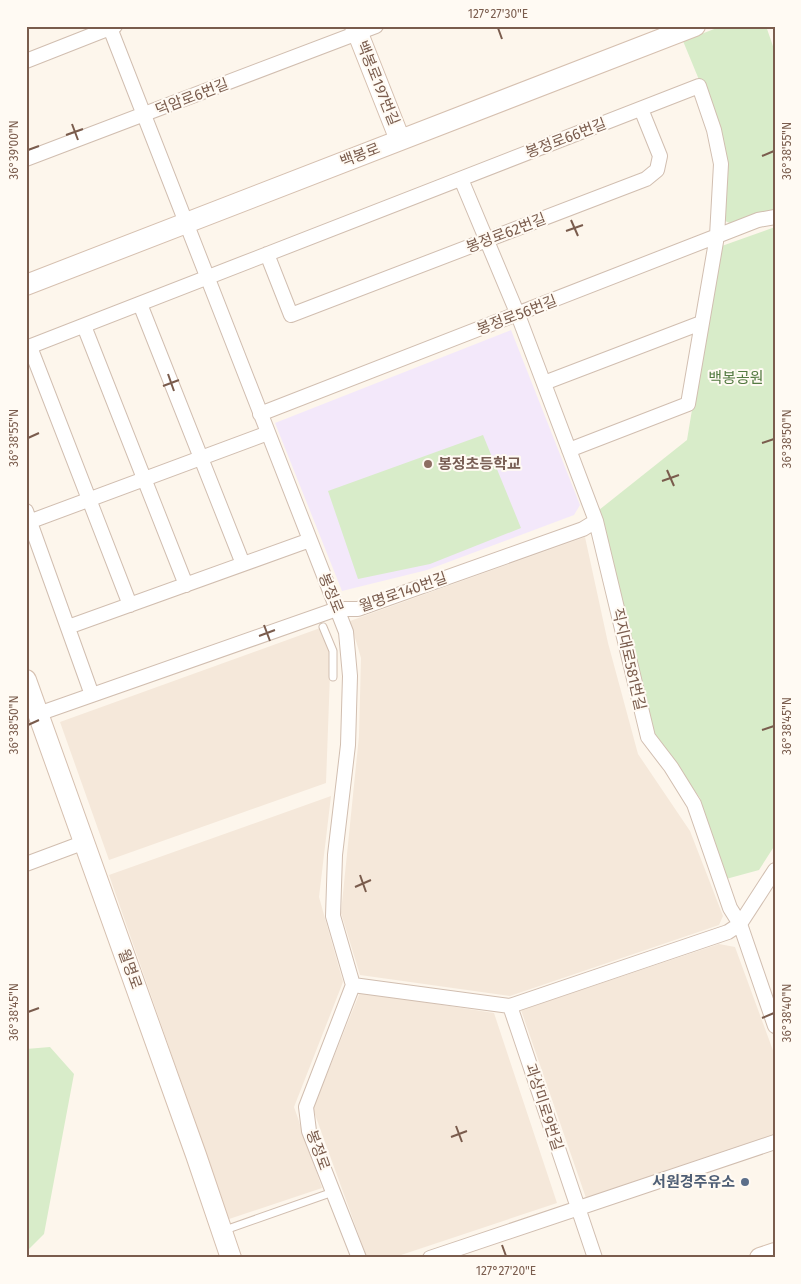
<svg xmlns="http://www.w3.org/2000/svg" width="801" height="1284" viewBox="0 0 801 1284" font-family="'Fira Sans','Noto Sans KR',sans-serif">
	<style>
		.residential { fill: #f5e8da }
		.education { fill: #f3e8fa }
		.green { fill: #d8ecc9 }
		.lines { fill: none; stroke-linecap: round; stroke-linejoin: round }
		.lane-casing { stroke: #d1beb0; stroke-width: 9 }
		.street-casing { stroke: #d1beb0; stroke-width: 16 }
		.secondary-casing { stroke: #d6c0b0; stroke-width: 22 }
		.lane { stroke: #fff; stroke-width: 7 }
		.street { stroke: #fff; stroke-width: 14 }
		.secondary { stroke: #fff; stroke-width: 20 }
		.ticks { fill: none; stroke: #7a5c4d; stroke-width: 2 }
		.education-dot { fill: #8d6e63; stroke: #fffaf3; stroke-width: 2 }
		.service-dot { fill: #5c6f8a; stroke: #fffaf3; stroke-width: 2 }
		.labels { text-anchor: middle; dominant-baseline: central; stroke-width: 4; stroke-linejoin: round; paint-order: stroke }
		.street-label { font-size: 15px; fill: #7a5c4d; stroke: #fffaf3 }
		.park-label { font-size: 15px; fill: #537a41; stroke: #fffaf3 }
		.education-label { font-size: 15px; font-weight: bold; fill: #785e54; stroke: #fffaf3; text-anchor: start }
		.service-label { font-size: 15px; font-weight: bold; fill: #4e5e75; stroke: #fffaf3; text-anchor: end }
		.neatline { fill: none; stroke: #7a5c4d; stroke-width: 2 }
		.ticks-label { font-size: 12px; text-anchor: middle; fill: #7a5c4d }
	</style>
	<rect width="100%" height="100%" fill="#fdf6ec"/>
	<path class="residential" d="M585,537L608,643L638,754L690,831L723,916L719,925L510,996L360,975L341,913L359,736L361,658L350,621Z
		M323,627L331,647L326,783L109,860L60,722Z
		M331,796L319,897L343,982L294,1107L322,1188L229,1219L109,875Z
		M719,944L735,947L775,1056V1134L586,1198L521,1010Z
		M360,992L494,1013L557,1203L392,1258H367L313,1109Z"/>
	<path class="education" d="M511,330L580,505L574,515L427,570L342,591L275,423Z"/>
	<path class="green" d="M722,26H766L775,52V212L736,226L723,220V165L702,87L683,41Z
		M775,227V845L759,870L726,879L700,798L653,733L599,510L687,440L719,247Z
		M483,435L521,528L430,564L358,579L328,491Z
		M50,1047L74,1074L44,1234L26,1252V1049Z"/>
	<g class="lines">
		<g class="lane-casing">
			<path id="lane" d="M323,627L333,651V677
				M225,1230L333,1192"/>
		</g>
		<g class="street-casing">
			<path id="street" d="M110,28L346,632L350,676L348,745L335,855L333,916L353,985L306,1107L309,1131L359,1258
				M26,61L115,26
				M26,159L376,26
				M461,179L518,315L596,521L648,737L671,767L694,804L730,908L740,924L775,1026
				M267,254L291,315L646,179L657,170L660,156L641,109
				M140,304L243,564
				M84,326L186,585
				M30,347L130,605
				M26,348L699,86L714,130L721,164L717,236L688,404L569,450
				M544,383L701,323
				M260,414L717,236L758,220L775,217
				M26,511L92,695
				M26,523L268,433
				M68,627L310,540
				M38,714L337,609H358L583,529L596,521
				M26,864L85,842
				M353,985L510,1006L728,932L740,924L775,870
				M510,1006L595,1258
				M430,1258L775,1142"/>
		</g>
		<g class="secondary-casing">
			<path id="secondary" d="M355,26L400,140
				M26,285L695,26
				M26,680L196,1155L231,1258
				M760,1258L775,1253"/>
		</g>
		<use href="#lane" class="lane"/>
		<use href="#street" class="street"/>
		<use href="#secondary" class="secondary"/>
	</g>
	<path class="ticks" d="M498,28L502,39M72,124L78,140M66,135L83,129M28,150L39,146M762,156L774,151M571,220L578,236M566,231L583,225M168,374L174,391M163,386L179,380M28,438L39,433M762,443L774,439M667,470L674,486M662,481L679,475M264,625L270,641M259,636L275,630M28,725L39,720M762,730L774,726M360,875L366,892M355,887L371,880M28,1012L39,1008M762,1018L774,1013M456,1126L462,1142M451,1137L467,1131M502,1245L506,1256"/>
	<circle class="education-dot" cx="428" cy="464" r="5"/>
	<circle class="service-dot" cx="745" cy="1182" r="5"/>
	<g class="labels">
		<g class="street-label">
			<text transform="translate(378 83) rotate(68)">백봉로197번길</text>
			<text transform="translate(192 97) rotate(-21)">덕암로6번길</text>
			<text transform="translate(566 138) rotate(-21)">봉정로66번길</text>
			<text transform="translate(360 155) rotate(-21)">백봉로</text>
			<text transform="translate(506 233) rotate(-21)">봉정로62번길</text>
			<text transform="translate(517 315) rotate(-21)">봉정로56번길</text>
			<text transform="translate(403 592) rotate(-19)">월명로140번길</text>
			<text transform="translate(331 593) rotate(68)">봉정로</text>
			<text transform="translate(629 659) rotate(77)">직지대로581번길</text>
			<text transform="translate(130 969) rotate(70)">월명로</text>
			<text transform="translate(544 1107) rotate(72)">과상미로9번길</text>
			<text transform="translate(318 1150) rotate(70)">봉정로</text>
		</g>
		<g class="park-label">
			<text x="736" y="378">백봉공원</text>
		</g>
		<g class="education-label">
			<text x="438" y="464">봉정초등학교</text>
		</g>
		<g class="service-label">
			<text x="735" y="1182">서원경주유소</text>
		</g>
	</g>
	<rect width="801" height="1284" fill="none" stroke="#fffaf3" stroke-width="55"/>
	<rect x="28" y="28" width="746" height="1228" class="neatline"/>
	<g class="ticks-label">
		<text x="498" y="18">127°27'30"E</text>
		<text transform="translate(14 150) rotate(-90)" y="4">36°39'00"N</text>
		<text transform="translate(787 151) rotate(-90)" y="4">36°38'55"N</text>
		<text transform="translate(14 438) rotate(-90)" y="4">36°38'55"N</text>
		<text transform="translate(787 439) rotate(-90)" y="4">36°38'50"N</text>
		<text transform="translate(14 725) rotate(-90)" y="4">36°38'50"N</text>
		<text transform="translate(787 726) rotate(-90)" y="4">36°38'45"N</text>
		<text transform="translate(14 1012) rotate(-90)" y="4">36°38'45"N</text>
		<text transform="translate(787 1013) rotate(-90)" y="4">36°38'40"N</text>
		<text x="506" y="1275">127°27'20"E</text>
	</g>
</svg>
